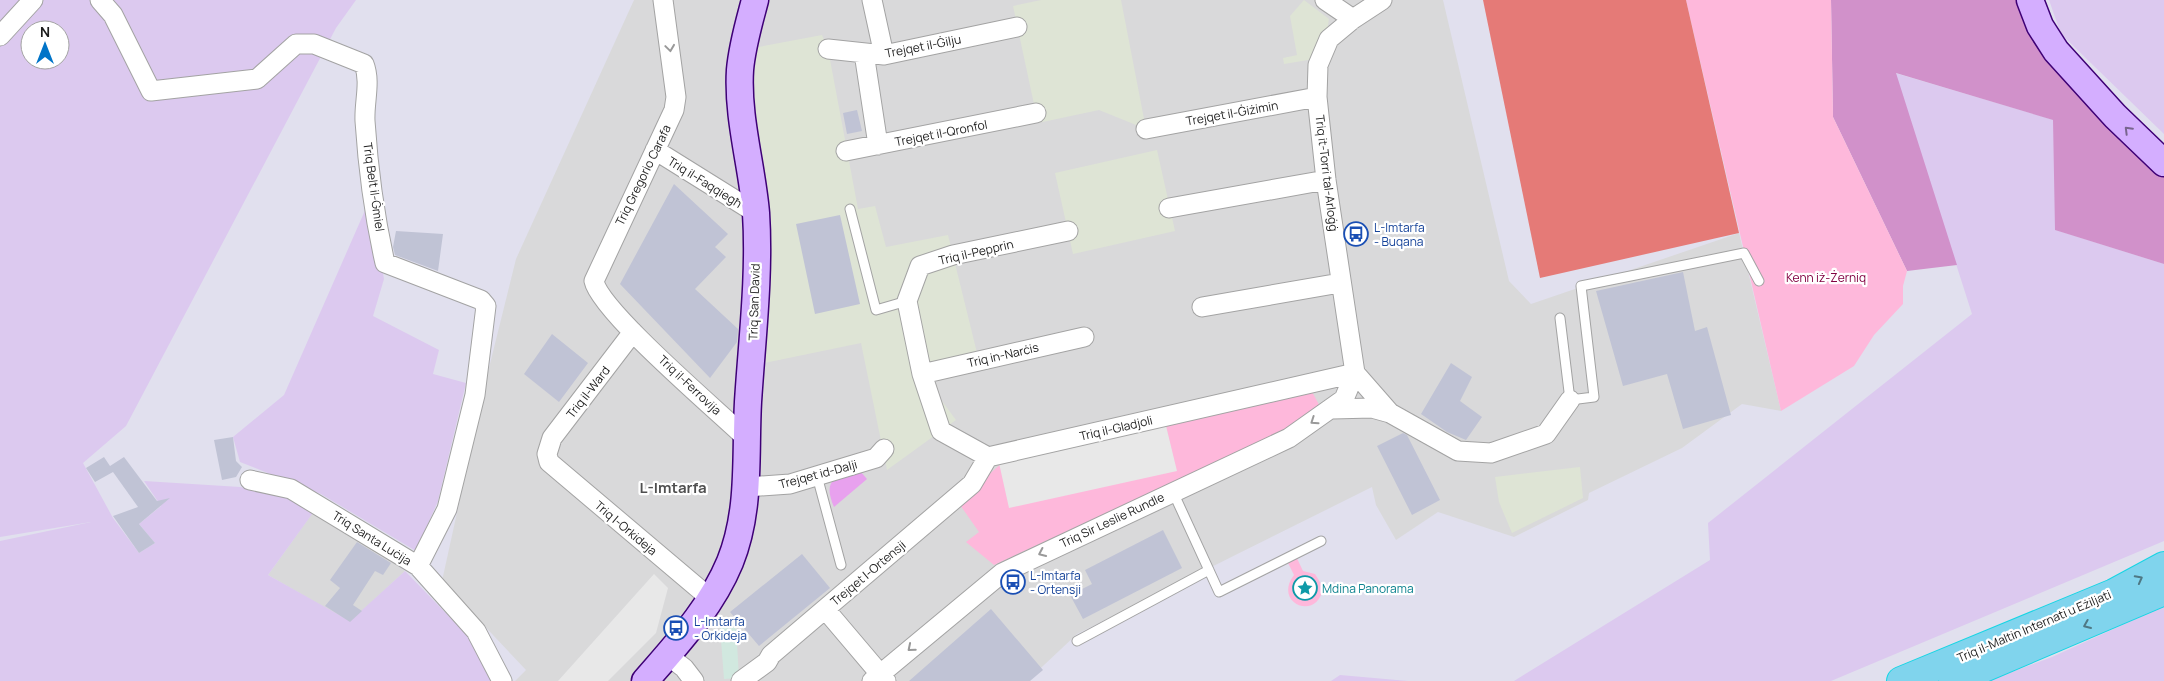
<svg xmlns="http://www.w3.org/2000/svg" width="2164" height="681" viewBox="0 0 2164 681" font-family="Manrope,sans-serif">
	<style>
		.residential { fill: #d9d9da }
		.industrial { fill: #d1e8df }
		.farmland { fill: #dcc9ef; fill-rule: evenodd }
		.grass { fill: #e8a1ee }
		.forest { fill: #d191ca }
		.park { fill: #feb8db }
		.pitch { fill: #e57a77 }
		.parking { fill: #e8e8e8 }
		.plaza { fill: #dee4d5 }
		.building { fill: #c0c3d5 }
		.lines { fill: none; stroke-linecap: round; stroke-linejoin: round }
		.lane-casing { stroke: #a3a3a3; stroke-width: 11 }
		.street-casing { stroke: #a3a3a3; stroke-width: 21 }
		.secondary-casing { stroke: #3e0076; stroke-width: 29 }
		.highway-casing { stroke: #15d5e4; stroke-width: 30 }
		.lane { stroke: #fff; stroke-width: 9 }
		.street { stroke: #fff; stroke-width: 19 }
		.secondary { stroke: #d4aeff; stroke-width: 26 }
		.highway { stroke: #80d4ed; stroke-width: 28 }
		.oneway { stroke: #999 }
		.oneway2 { stroke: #78658e }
		.oneway3 { stroke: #4e7884 }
		.labels { text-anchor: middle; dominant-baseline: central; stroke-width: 4.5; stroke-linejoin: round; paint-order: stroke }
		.street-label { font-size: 12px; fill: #1c1c1c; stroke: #fff }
		.transit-label { font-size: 12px; fill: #164399; stroke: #fff; text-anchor: start }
		.park-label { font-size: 12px; fill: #810242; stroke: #fff }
		.culture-label { font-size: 12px; fill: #0d838f; stroke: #fff; text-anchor: start }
		.quarter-label { font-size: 15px; font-weight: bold; fill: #4f4f4f; stroke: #fff }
	</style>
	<rect width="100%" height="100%" fill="#e1e0ee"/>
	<path class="residential" d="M634,0H1443L1509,281L1531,304L1739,233L1781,411L1742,404L1682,448L1589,493L1588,500L1514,537L1438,512L1396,540L1376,505L1372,487L1077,634L1027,681H515L526,670L442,581L487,376L516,259Z
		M316,508L405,571L350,622L268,575Z"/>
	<path class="industrial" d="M736,626L739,678L724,679L720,627Z"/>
	<path class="farmland" d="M0,0H356L336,28L126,426L83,463L113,518L139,553L155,543L139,524L161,506L144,481L240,487L288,495L315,510L268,575L350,621L405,571L469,637L491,681H0V541L91,522L0,537ZM30,30H60V60H30Z
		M2049,0H2164V134L2061,34Z
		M1895,73L2054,120L2056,230L2164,264V541L1831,681H1514L1710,560L1708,523L1972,314Z
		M370,199L384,279L373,316L439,350L433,374L466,383L438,501L416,551L321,494L240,462L233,437L284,395Z
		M2164,606V681H1987L2052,657Z
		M1340,675L1408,681H1331Z"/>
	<path class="grass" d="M860,471L867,479L834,507C822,478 836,477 860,471Z"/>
	<path class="forest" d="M1831,0H2022L2164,175V264L2055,230L2053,120L1896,73L1957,265L1907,271L1833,117Z"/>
	<path class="park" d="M1686,0H1831L1833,117L1907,271L1903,286V304L1874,335L1854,366L1781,411Z
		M1311,390L1322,410L1272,437L994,565L966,542L979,532L958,502L1003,462L1176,470L1166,426Z
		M1295,554L1303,571L1315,574L1323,587C1319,622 1272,604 1294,575L1286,559Z"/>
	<path class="pitch" d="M1483,0H1686L1739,233L1540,278Z"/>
	<path class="parking" d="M1166,426L1177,471L1009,508L999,463Z
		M654,574L668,588L656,633L608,681H558Z"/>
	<path class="plaza" d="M1041,0H1121L1146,129L1099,110L1038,123L1013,6Z
		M1304,0L1329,19L1327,32L1314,59L1284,64L1283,58L1297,55L1290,16Z
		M822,35L828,49L858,209L875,206L886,247L948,235L979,361L922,374L956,420L887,470L861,343L760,364L748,49Z
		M1157,150L1175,231L1073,254L1055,173Z
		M1580,467L1583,498L1512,533L1499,502L1495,477Z"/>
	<path class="building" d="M857,110L862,131L847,134L843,113Z
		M674,184L728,234L715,247L726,257L695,289L738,329L737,342L710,378L620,284Z
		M840,215L860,304L815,314L796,224Z
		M396,231L443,234L438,271L395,255L393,247Z
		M1683,272L1695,331L1707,327L1731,415L1683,429L1667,374L1623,386L1596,291Z
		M552,334L588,363L559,402L524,374Z
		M1451,363L1472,377L1460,401L1482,417L1466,440L1447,432L1421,414Z
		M1403,433L1407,435L1440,500L1412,515L1377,446Z
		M233,437L236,461L242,467L236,477L222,480L214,440Z
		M104,457L110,466L124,457L157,501L170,498L139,524L155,543L139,553L113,516L138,507L113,472L95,482L86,468Z
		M1163,530L1182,568L1083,619L1070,595L1092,584L1085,570Z
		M357,542L391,563L383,575L375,571L353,605L362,611L350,622L325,606L340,588L330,580Z
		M802,554L830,588L759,646L730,612Z
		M991,609L1043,670L1030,681H909Z"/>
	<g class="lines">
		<g class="lane-casing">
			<path id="lane" d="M850,209L876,310L907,301
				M1560,318L1570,400L1594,397L1581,286L1744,253L1759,281
				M817,476L841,565
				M1173,492L1219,592L1321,541
				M1077,641L1209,570"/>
		</g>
		<g class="street-casing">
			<path id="street" d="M100,0L113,15L151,91L257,79L296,44H314L364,64C371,82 364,102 365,121C368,167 375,219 385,263L481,300L486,306L475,395L447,509L418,566
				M663,0L676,97L674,110L594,281C600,311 718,411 746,438
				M872,0L884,55
				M1325,0L1353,19
				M0,36L33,0
				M828,49L884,55L1017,27
				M864,53L878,145
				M1146,129L1317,97
				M655,150L756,213
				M846,151L1036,113
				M1169,208L1326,180
				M1068,231L953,255L920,266L907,301L922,374L941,431L988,457L1355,373
				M1202,307L1340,283
				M633,332L552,438L547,454L549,462L711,599
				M1355,373L1326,180L1317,97L1318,65L1329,39L1353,19L1382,0
				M1355,373L1390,413L1458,451L1491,453L1546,434L1570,400
				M922,374L1084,337
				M1332,409L1372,408L1390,413
				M250,480L291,489L418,566L476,631L502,681
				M747,487L790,484L876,458L884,449
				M825,609L886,681
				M667,655L684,668L694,681
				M741,681L767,662L771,655L972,484L988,457
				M872,681L1002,573L1289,438L1344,399L1355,373"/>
		</g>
		<g class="secondary-casing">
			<path id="secondary" d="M2030,0L2040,26L2056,51L2115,116L2164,163
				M645,681C677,644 711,608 730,562C751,510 745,456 748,402C752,339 760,275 756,213C752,166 737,117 740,70C742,46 749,23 755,0"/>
		</g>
		<g class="highway-casing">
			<path id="highway" d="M1901,681L2114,593L2164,566
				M1953,681L2164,591"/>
		</g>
		<use href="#lane" class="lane"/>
		<use href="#street" class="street"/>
		<use href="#secondary" class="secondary"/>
		<use href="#highway" class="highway"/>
	</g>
	<defs><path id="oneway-chevron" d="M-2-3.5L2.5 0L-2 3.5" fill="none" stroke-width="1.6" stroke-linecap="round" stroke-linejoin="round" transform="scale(1.25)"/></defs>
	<g class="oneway">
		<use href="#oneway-chevron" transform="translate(670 48) rotate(82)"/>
		<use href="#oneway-chevron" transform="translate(1314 421) rotate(146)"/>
		<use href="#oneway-chevron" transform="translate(1042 553) rotate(155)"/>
		<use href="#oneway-chevron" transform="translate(911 648) rotate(140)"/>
	</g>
	<use class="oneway2" href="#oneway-chevron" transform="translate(2128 130) rotate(-135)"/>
	<g class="oneway3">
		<use href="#oneway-chevron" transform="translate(2139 579) rotate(-28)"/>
		<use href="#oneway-chevron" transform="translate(2087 625) rotate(157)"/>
	</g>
	<defs>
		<g id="bus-ring" transform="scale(1.25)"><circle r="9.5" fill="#fff" stroke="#1a4fb4" stroke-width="1.5"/><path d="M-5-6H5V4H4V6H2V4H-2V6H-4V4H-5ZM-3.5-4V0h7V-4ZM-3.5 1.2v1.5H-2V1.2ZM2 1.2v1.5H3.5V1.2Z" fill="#1a4fb4"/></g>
		<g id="sight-ring" transform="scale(1.25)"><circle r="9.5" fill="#fff" stroke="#0f9aa8" stroke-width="1.5"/><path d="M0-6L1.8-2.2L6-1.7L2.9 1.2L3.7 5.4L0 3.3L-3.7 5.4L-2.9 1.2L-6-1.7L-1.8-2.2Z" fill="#0f9aa8"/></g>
	</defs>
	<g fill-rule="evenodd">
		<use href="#bus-ring" x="1356" y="234"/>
		<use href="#bus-ring" x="1013" y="582"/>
		<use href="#sight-ring" x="1305" y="588"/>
		<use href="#bus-ring" x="676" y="628"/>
	</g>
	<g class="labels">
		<g class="street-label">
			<text transform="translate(923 46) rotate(-11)">Trejqet il-Ġilju</text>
			<text transform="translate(1232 113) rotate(-10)">Trejqet il-Ġiżimin</text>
			<text transform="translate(941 133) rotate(-11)">Trejqet il-Qronfol</text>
			<text transform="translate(1327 173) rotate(83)">Triq it-Torri tal-Arloġġ</text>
			<text transform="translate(643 175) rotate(-64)">Triq Gregorio Carafa</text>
			<text transform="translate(705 182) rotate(32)">Triq il-Faqqiegħ</text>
			<text transform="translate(374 187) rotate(82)">Triq Belt il-Ġmiel</text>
			<text transform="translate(976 252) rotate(-13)">Triq il-Pepprin</text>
			<text transform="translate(754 302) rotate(-88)">Triq San David</text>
			<text transform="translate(1003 355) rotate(-13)">Triq in-Narċis</text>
			<text transform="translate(690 385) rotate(43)">Triq il-Ferrovija</text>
			<text transform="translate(588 392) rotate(-52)">Triq il-Ward</text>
			<text transform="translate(1116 428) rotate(-13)">Triq il-Gladjoli</text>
			<text transform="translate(818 474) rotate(-15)">Trejqet id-Dalji</text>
			<text transform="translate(1112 520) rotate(-25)">Triq Sir Leslie Rundle</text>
			<text transform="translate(626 528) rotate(40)">Triq l-Orkideja</text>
			<text transform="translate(372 538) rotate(32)">Triq Santa Luċija</text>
			<text transform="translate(868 573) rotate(-40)">Trejqet l-Ortensji</text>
			<text transform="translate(2034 626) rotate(-23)">Triq il-Maltin Internati u Eżiljati</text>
		</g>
		<g class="transit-label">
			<text x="1374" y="227">L-Imtarfa<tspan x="1374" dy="14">- Buqana</tspan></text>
			<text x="1030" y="575">L-Imtarfa<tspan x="1030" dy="14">- Ortensji</tspan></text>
			<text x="694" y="621">L-Imtarfa<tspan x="694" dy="14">- Orkideja</tspan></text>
		</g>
		<g class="park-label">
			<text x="1826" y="277">Kenn iż-Żerniq</text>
		</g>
		<g class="culture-label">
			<text x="1322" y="588">Mdina Panorama</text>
		</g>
		<g class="quarter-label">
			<text x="673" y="487">L-Imtarfa</text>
		</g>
	</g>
	<g transform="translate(45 45)"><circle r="24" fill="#ffffff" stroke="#a4a4a4"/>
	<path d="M0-4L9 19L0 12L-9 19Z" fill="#0074c8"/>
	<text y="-8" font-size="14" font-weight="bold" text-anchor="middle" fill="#1c1c1c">N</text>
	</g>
</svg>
